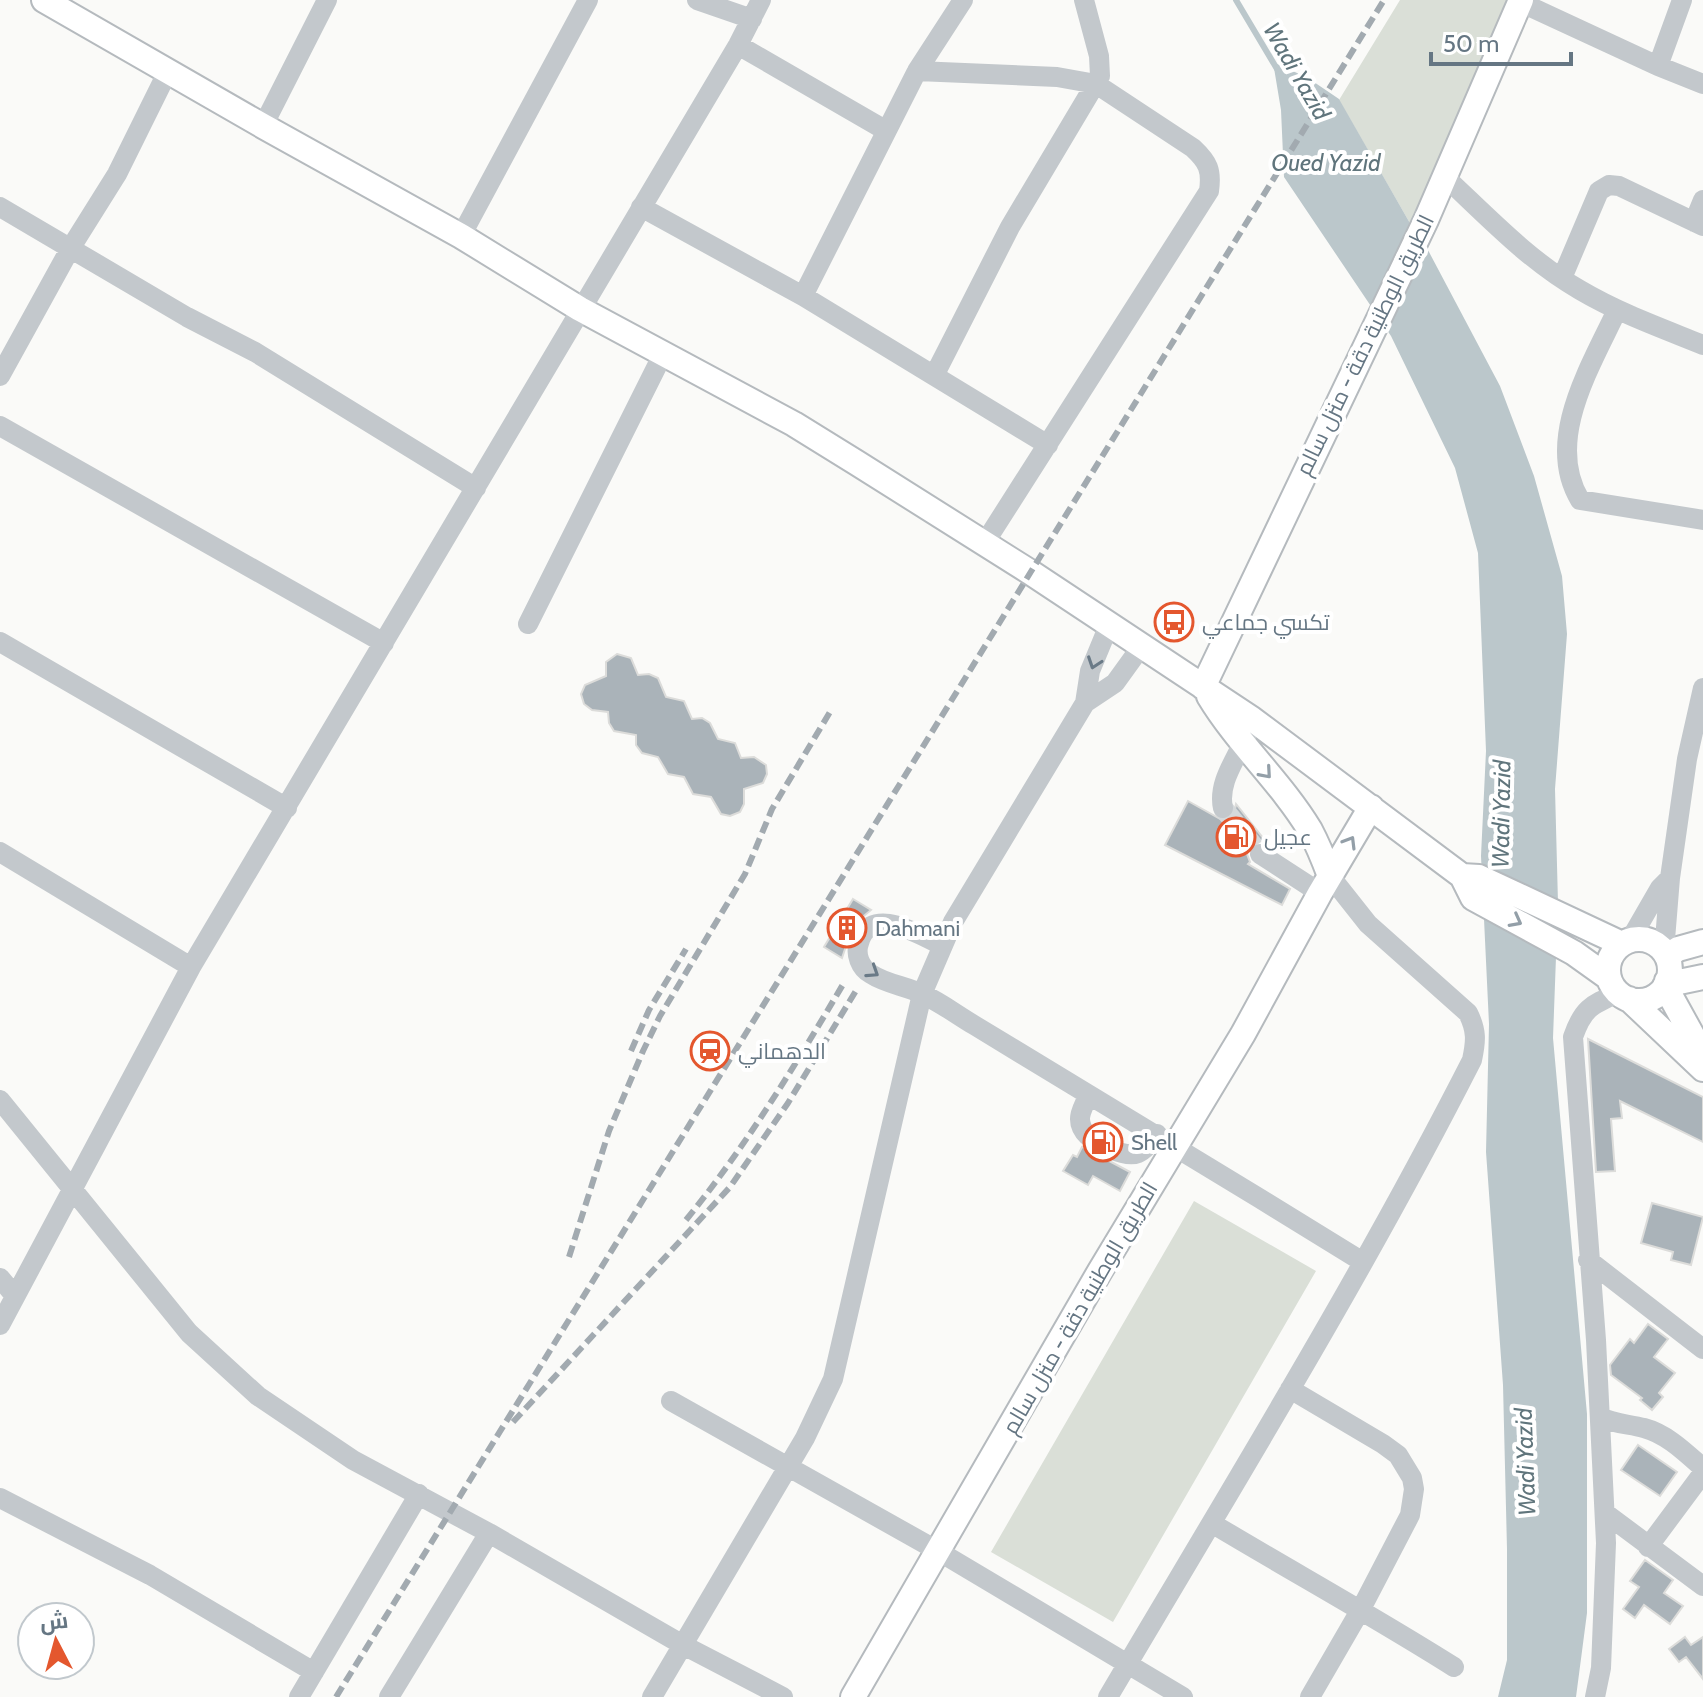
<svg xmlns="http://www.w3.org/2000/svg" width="1703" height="1697" viewBox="0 0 1703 1697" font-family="Cabin,Cairo,sans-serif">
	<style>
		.green { fill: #dadfd7 }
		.water { fill: #bbc7cb }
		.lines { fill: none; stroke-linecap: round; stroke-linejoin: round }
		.stream { stroke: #bbc7cb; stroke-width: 6 }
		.building { fill: #aab3b9; stroke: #dcdcda; stroke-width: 2 }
		.minor-tunnel { stroke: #d5d9db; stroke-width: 20; stroke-dasharray: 20 10; stroke-linecap: butt }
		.major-casing { stroke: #b5babe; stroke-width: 28 }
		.minor { stroke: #c3c8cc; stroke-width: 20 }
		.major { stroke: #fff; stroke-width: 24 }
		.rail { stroke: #a2aab0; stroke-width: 6; stroke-dasharray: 12 6; stroke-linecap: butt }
		.oneway { stroke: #6a7a87 }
		.oneway2 { stroke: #939fa8 }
		.labels { text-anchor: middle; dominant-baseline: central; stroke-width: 8; stroke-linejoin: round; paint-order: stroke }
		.street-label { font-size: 22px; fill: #657683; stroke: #fff }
		.poi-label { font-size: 22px; fill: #657683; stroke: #fff; text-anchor: start }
		.water-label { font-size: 24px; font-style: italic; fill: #60757c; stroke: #fff }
	</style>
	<rect width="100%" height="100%" fill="#fafaf8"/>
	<path class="green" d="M1400,0H1508L1411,225L1339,100Z
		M1194,1201L1316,1271L1113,1622L991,1552Z"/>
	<path class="water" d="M1273,62L1308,78L1339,99L1411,225L1429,252L1500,386L1534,476L1562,576L1567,634L1555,789L1558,903L1553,1038L1587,1414V1613L1576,1697H1498L1507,1660V1549L1503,1385L1486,1152L1489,1024L1481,856L1486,751L1478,553L1455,468L1391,336L1284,177L1281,110Z"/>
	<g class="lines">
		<path class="stream" d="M1236,0L1277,69"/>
	</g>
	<path class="building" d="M617,654L631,658L638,675L649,674L658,678L666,697L684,701L692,719L702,718L710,723L718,739L735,743L741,758L754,757L766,765L767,774L763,783L744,789V804L740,812L730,816L721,814L711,797L693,794L684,777L668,774L658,757L642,753L636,745V735L614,731L609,723L608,712L592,710L584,704L581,694L585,685L606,676V662Z
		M1188,801L1224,821L1234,814L1236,804L1267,843L1260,841L1250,846L1247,854L1250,862L1248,864L1290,889L1282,905L1165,845Z
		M853,899L871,910L853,925L842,958L824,947Z
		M1588,1039L1703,1097V1142L1620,1101L1622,1118L1611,1119L1615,1171L1596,1172Z
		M1097,1127L1115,1137L1108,1136L1099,1144L1100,1156L1130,1172L1120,1191L1093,1176L1088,1185L1063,1171L1073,1155L1077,1157L1082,1147L1089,1149L1097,1145L1101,1135Z
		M1652,1203L1703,1217L1691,1265L1671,1260L1673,1252L1641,1243Z
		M1648,1324L1668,1339L1654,1357L1675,1373L1659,1393L1663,1397L1652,1410L1640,1400L1642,1398L1611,1375L1610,1365L1630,1339L1634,1343Z
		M1638,1445L1677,1472L1660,1496L1621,1470Z
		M1645,1560L1673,1580L1664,1593L1683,1606L1670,1624L1644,1605L1635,1618L1623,1609L1639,1587L1630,1581Z
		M1685,1637L1691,1645L1703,1637V1679L1686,1657L1679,1662L1669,1649Z"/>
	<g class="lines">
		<path class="minor-tunnel" d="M1223,808L1260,854"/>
		<g class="major-casing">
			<path id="major" d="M44,0L263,126L461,236L580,309L794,424L857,463L1030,572L1252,719L1462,876L1473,898L1574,953L1609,978
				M1203,687L1426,220L1521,0
				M1209,696C1238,744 1281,782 1310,830C1318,845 1324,860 1330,876
				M1462,876L1479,877L1622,944
				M1608 970a31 31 0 1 1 62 0a31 31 0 1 1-62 0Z
				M1667,956L1678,949L1703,942
				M1667,981L1679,982L1703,977
				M1665,986L1703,1055
				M1629,999L1703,1069
				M853,1697L1100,1271L1243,1034L1320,893L1371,807"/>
		</g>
		<path class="minor" d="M697,0L752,19
			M1682,0L1658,66L1703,84
			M1520,2L1658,66
			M738,45L885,130
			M917,71L1057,77L1096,84L1193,148C1208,162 1212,170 1209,191L984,544
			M263,126L327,0
			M1444,176C1487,216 1529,261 1580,290C1619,313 1661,328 1703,345
			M0,207L187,317L255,352L476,488
			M641,207L803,296L1048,445
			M1694,222L1703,200
			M461,236L588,0
			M1562,278L1599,191L1609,185L1619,186L1703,226
			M803,296L917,71L963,0
			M1617,310C1591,366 1544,440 1580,500L1703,520
			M935,374L1010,227L1100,76L1099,56L1084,0
			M0,376L70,249L117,174L168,71
			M0,426L384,643
			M528,624L664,352
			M0,642L287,808
			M1085,703L1115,683L1141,647
			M1223,808C1217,781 1239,756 1248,731
			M0,852L191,967
			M1260,854L1320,893
			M1630,940L1660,888L1670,878
			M942,945C919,935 870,903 859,943C855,954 860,968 871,974C886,984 906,986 922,994C940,1002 957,1015 974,1025C1104,1104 1234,1182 1363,1262
			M1664,952L1670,878L1687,759L1703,688
			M0,1100L189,1333L258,1396L353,1460L489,1533L683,1645L783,1697
			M1088,1136C1074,1122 1081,1110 1089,1095
			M1111,1149C1136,1160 1142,1154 1157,1134
			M1588,1260L1703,1349
			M0,1278L15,1296
			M0,1325L191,967L738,45L761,0
			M1290,1389L1383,1444L1398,1455L1412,1478L1414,1489L1410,1515L1361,1609L1310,1697
			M671,1401L938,1551L1183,1697
			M1600,1417C1614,1424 1629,1424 1644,1428C1667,1434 1686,1453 1703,1468
			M0,1498L150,1575L314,1672
			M1605,1513L1703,1586
			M1213,1524C1293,1572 1375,1617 1454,1667
			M1648,1547L1703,1473
			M299,1697L419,1494
			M389,1697L489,1533
			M652,1697L805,1438L833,1379L922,994L953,922L1085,703L1090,671L1109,625
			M1108,1697C1232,1487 1361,1278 1472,1060C1476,1041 1477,1031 1468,1013L1368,924L1330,876
			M1595,1697L1601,1668L1606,1543L1596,1340L1573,1037C1583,1008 1591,1005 1618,993"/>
		<use href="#major" class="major"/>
		<path class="rail" d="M631,1051L649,1010L686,949
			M686,1220C747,1145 796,1064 845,981
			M569,1257L609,1131L643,1051L660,1016L745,874L772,809L830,712
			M513,1422L730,1187L788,1103L857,989
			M336,1697L1384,0"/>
	</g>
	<defs><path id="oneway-chevron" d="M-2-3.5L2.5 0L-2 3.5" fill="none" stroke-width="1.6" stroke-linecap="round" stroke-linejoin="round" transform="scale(2)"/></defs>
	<g class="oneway">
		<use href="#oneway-chevron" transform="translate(1094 663) rotate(109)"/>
		<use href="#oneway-chevron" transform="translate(873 972) rotate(33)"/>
	</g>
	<g class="oneway2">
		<use href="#oneway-chevron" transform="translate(1266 773) rotate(49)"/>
		<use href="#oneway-chevron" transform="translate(1350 842) rotate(-59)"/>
		<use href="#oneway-chevron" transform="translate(1516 921) rotate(28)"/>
	</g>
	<defs>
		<g id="bus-ring" transform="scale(2)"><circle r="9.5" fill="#fff" stroke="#e4572e" stroke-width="1.5"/><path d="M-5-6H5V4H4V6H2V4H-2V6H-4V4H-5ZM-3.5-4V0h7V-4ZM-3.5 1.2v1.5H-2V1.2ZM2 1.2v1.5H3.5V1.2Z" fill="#e4572e"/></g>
		<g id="fuel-ring" transform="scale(2)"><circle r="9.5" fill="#fff" stroke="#e4572e" stroke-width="1.5"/><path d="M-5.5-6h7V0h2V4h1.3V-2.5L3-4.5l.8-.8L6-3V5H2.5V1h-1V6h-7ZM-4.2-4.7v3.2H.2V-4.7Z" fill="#e4572e"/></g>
		<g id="building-ring" transform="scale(2)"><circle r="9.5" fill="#fff" stroke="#e4572e" stroke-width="1.5"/><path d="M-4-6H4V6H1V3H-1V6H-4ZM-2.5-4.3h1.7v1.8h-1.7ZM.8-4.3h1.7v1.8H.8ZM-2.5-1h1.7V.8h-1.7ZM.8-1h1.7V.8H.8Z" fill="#e4572e"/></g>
		<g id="station-ring" transform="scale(2)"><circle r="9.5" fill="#fff" stroke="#e4572e" stroke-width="1.5"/><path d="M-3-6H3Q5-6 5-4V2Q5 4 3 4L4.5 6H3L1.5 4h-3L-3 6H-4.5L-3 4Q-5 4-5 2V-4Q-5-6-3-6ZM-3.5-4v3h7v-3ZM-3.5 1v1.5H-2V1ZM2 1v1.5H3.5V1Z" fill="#e4572e"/></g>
	</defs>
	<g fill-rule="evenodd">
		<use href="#bus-ring" x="1174" y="622"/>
		<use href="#fuel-ring" x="1236" y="837"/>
		<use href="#building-ring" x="847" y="928"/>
		<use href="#station-ring" x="710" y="1051"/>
		<use href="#fuel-ring" x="1103" y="1142"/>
	</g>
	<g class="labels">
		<g class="street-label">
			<text transform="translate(1365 345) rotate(-64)">الطريق الوطنية دقة - منزل سالم</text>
			<text transform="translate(1080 1308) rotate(-60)">الطريق الوطنية دقة - منزل سالم</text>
		</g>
		<g class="poi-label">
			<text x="1202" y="622">تكسي جماعي</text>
			<text x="1264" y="837">عجيل</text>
			<text x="875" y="928">Dahmani</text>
			<text x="738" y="1051">الدهماني</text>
			<text x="1131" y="1142">Shell</text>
		</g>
		<g class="water-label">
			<text transform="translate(1297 71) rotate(60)">Wadi Yazid</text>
			<text x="1326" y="162">Oued Yazid</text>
			<text transform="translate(1501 814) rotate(-89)">Wadi Yazid</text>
			<text transform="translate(1525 1462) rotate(-92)">Wadi Yazid</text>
		</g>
	</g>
	<g transform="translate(56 1641) rotate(354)"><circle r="38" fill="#ffffff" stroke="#c1c8cd" stroke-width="2"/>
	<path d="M0-6L14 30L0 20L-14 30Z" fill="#e4572e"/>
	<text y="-12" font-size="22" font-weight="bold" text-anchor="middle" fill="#657683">ش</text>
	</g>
	<path d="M1431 52v12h140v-12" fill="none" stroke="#657683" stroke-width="4"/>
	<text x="1443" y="52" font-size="24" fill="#657683" stroke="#ffffff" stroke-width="6" paint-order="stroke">50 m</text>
</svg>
